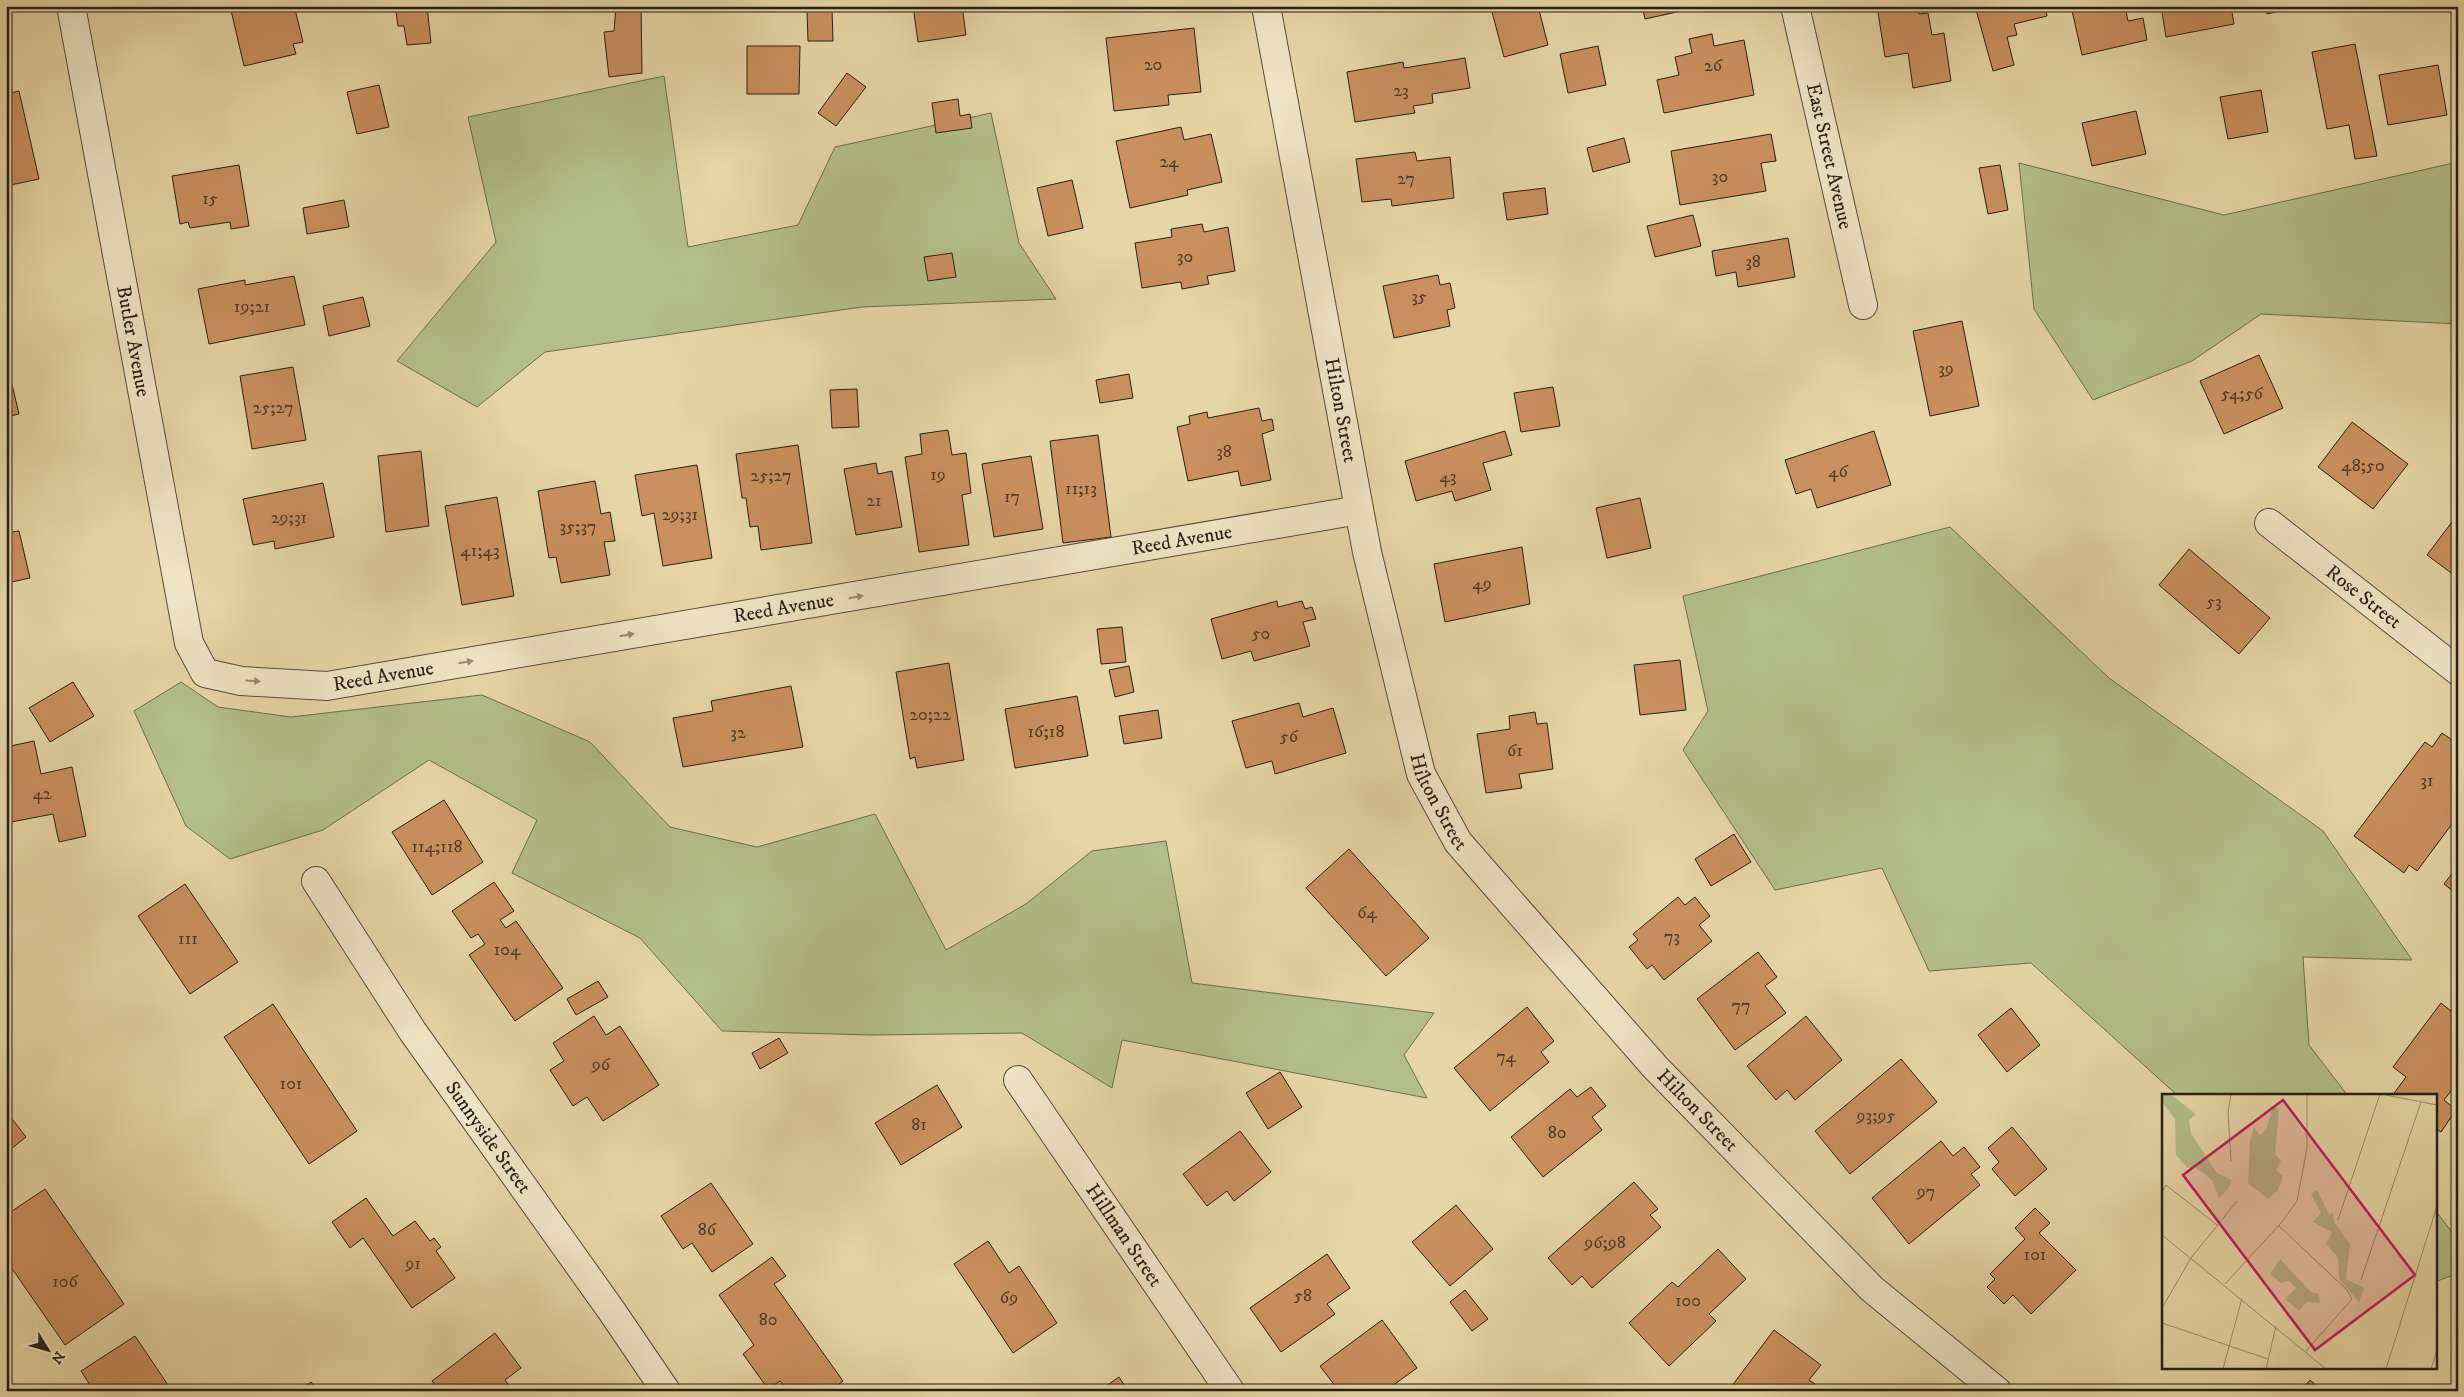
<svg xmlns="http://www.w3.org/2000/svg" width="2464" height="1397" viewBox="0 0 2464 1397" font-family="'IM FELL DW Pica',serif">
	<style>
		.green { fill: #b3be88; stroke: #6d6e4f }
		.building { fill: #ca8f5f; stroke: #271f16 }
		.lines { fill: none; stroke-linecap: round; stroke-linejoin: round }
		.minor-casing { stroke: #574c3a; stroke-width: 30 }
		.minor { stroke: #efe4c5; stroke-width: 28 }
		.oneway { fill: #958b76 }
		.labels { text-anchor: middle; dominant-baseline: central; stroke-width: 5; stroke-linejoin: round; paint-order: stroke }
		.number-label { font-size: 18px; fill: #503b28 }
		.street-label { font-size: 20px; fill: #271f16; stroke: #efe4c5 }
		.inset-road { fill: none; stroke: #9a8c6c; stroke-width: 1 }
		.view { fill: #c2185b; fill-opacity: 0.15; stroke: #c2185b; stroke-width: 2.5 }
		.inset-edge { fill: none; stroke: #271f16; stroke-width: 2.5 }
	</style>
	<rect width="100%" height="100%" fill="#e6d5a6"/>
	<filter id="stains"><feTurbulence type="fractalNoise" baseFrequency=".004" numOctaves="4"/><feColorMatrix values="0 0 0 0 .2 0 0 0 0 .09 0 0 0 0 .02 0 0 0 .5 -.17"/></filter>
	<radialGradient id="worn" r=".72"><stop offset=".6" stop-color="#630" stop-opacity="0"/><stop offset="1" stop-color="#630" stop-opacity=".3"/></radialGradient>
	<path class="green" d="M664,76L688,247L798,225L835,147L991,113L1019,243L1056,299L862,307L545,352L477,407L397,361L496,242L468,117Z
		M2458,162V324L2261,314L2192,361L2093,400L2034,309L2019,163L2224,215Z
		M1950,527L2109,678L2323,831L2412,960L2303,957L2309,1045L2348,1096H2178L2031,963L1929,971L1882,868L1775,890L1683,750L1708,711L1683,596Z
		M181,682L218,707L291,717L482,695L590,742L670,827L757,847L875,814L946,950L1026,904L1092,851L1166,841L1192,983L1434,1013L1404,1055L1427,1098L1122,1040L1112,1088L1022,1033L872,1035L722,1031L640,938L512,873L537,820L429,760L323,830L230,859L186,826L134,711Z
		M2435,1210L2458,1240V1273L2435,1282Z"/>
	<path class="building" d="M230,6H287L288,11L295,9L303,42L293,44L296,54L244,66Z
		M395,6H427L431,43L407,45L404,26H398Z
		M616,6H641L642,73L609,77L604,32L614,31Z
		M913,6H962L966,35L918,42Z
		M1142,6H1171L1143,12Z
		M1513,6H1538L1548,45L1504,57L1492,12Z
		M1642,6H1704L1645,19Z
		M1877,6H1918L1919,14L1928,13L1932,35L1944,33L1951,81L1913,88L1908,53L1885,57Z
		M1975,6H2045L2047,16L2014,24L2017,35L2007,37L2014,65L1993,71Z
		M2071,6H2125L2128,21L2143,18L2147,40L2082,55Z
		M2161,6H2231L2234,24L2166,37Z
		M2265,6H2301L2267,14Z
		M832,9L833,41H808L807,10Z
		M1194,28L1201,92L1168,95L1169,105L1114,111L1106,38Z
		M1712,34L1714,46L1744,40L1754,95L1664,113L1657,80L1679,75L1675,57L1692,53L1689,39Z
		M2355,44L2377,156L2355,159L2349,125L2327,129L2312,52Z
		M747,46H800L799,94H747Z
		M1598,46L1606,85L1568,93L1560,54Z
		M1465,58L1470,88L1432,94L1433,103L1413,106L1415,113L1355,122L1347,72L1403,62L1404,68Z
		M2438,65L2447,115L2388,125L2379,75Z
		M847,73L866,87L836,126L818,113Z
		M379,85L389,127L357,134L347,92Z
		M2261,90L2268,132L2228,139L2220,97Z
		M19,91L39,179L6,186V94Z
		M958,99L960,116L970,114L972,128L936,133L932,103Z
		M2136,111L2146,154L2092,166L2082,123Z
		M1181,127L1184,140L1211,134L1222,182L1187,190L1188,195L1130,208L1116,141Z
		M1771,134L1776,161L1761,163L1766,191L1680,205L1671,151Z
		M1624,138L1630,162L1593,172L1587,148Z
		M1415,152L1417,161L1450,157L1454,198L1392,206L1391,199L1362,202L1356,159Z
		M239,165L249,226L231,229L230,222L190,228L188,222L180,224L172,176Z
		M2000,165L2008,210L1988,214L1979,168Z
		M1072,180L1083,228L1048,236L1037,188Z
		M1545,188L1548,214L1507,220L1503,193Z
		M344,200L349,227L307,234L303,208Z
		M1693,215L1701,246L1655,257L1647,226Z
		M1202,224L1204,232L1228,227L1235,271L1207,276L1209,284L1182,289L1181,282L1142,288L1135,243L1172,237L1171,229Z
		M1788,238L1795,277L1738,287L1736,272L1716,276L1712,251Z
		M952,253L956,277L928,281L924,257Z
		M1438,275L1440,285L1450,283L1455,308L1447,310L1450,326L1394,338L1383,286Z
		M294,276L305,325L209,344L198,289L245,280V285Z
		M363,297L370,326L329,336L323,306Z
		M1962,321L1979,406L1930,416L1913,331Z
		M2259,355L2283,408L2224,434L2200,381Z
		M293,367L306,440L252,449L240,376Z
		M1129,374L1133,398L1100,403L1096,380Z
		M11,380L19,414L6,417V381Z
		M1553,387L1560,426L1521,432L1514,393Z
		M857,389L859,427L832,428L830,390Z
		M1259,408L1262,421L1272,419L1274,430L1262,434L1271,480L1241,486L1238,471L1188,481L1177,427L1190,424L1189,416L1207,412L1208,418Z
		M2352,422L2408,464L2373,509L2318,467Z
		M948,430L952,455L966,453L971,493L962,495L969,545L919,552L905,457L922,454L920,434Z
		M1505,431L1512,455L1483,463L1491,490L1455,501L1452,491L1416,501L1405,461Z
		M1874,431L1891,485L1817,508L1811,489L1796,494L1785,460Z
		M1098,435L1111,537L1063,543L1050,441Z
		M798,445L812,543L761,550L758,526L750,527L746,498H742L736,454Z
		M421,451L429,526L386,532L378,456Z
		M1031,456L1043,529L994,537L982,464Z
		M876,463L878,474L892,471L902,527L856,535L844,469Z
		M697,465L712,558L663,566L654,513L642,516L635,475Z
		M595,481L601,514L610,512L615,541L604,542L610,575L561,583L556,557L549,558L538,491Z
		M323,483L334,537L275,549L274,541L253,545L243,499Z
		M497,497L514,596L462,605L445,506Z
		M1640,498L1651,548L1607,558L1596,508Z
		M2458,514V578L2427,555Z
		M19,531L30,578L7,583L10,594L6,595V533Z
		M1522,547L1530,604L1445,622L1434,564Z
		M2189,549L2270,618L2239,654L2159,585Z
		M1277,601L1278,607L1302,601L1305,609L1312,607L1316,619L1303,622L1310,646L1254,661L1251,651L1222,659L1211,619Z
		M1122,627L1126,662L1101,664L1097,629Z
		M1680,660L1686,710L1640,715L1634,665Z
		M949,663L964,760L917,768L915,757L910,759L896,672Z
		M1129,666L1134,692L1115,697L1109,670Z
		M73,682L94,716L50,742L29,708Z
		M791,686L803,747L683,767L673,718L713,711L711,701Z
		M1077,696L1088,756L1015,768L1005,709Z
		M1299,703L1303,717L1333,708L1346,753L1275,774L1272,761L1246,768L1232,721Z
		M1158,710L1162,738L1124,744L1119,716Z
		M1535,712L1537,724L1547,723L1553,769L1519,774L1522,788L1486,793L1477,734L1510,729L1509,716Z
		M2442,733L2458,744V816L2417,871L2409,865L2404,873L2354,836L2425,742L2432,747Z
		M34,741L41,774L72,767L86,836L59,842L53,814L6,823V747Z
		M444,800L483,862L432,895L392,832Z
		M1734,834L1751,862L1711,886L1695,859Z
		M1349,849L1429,938L1386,976L1306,888Z
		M2458,866V895L2444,884Z
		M494,882L514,911L500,920L506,928L516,921L563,988L515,1021L469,955L485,944L478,934L471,938L452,911Z
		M185,884L238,962L190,994L138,916Z
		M1678,897L1685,905L1695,897L1710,916L1699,925L1712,941L1664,980L1652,965L1647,969L1629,947L1638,940L1633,934Z
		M1758,952L1777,977L1765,986L1786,1013L1735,1050L1697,999Z
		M598,981L608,997L576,1015L567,999Z
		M2458,1002V1082L2444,1100L2456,1110L2441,1132L2435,1128V1096H2392L2406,1077L2393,1067L2441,1003L2451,1011Z
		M273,1004L357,1131L309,1164L224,1037Z
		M1527,1007L1554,1041L1541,1052L1549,1062L1490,1111L1454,1068Z
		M2011,1008L2040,1045L2007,1072L1978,1035Z
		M594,1016L606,1035L620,1026L659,1085L603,1121L587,1097L573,1106L550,1070L564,1061L553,1043Z
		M1806,1016L1842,1060L1795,1100L1787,1090L1776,1100L1747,1066Z
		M779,1038L788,1053L760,1069L752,1053Z
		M1901,1059L1937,1102L1850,1174L1815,1131Z
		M1280,1072L1302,1107L1268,1129L1246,1093Z
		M937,1085L962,1127L901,1165L875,1123Z
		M1591,1087L1606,1106L1592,1117L1602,1130L1543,1177L1511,1137L1570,1089L1577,1097Z
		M6,1111L26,1137L6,1153Z
		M2012,1127L2047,1169L2015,1196L1992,1169L1999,1162L1988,1148Z
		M1240,1131L1271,1172L1234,1201L1227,1191L1207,1206L1183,1174Z
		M1941,1141L1953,1156L1964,1147L1980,1167L1971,1174L1980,1185L1909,1244L1872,1198Z
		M1634,1182L1658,1209L1650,1215L1661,1227L1592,1288L1582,1276L1572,1285L1548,1258Z
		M711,1183L753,1244L712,1272L692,1243L683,1249L661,1216Z
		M45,1189L124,1304L65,1345L6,1260V1215Z
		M366,1198L393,1236L415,1221L430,1241L434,1238L441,1247L436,1251L455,1278L412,1308L363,1238L350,1248L332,1222Z
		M1456,1205L1493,1249L1450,1286L1412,1242Z
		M2035,1208L2050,1223L2039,1233L2076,1270L2031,1314L2013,1295L2004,1304L1987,1287L1995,1279L1990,1274L2025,1239L2015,1228Z
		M988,1241L1009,1273L1019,1266L1057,1323L1013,1353L954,1264Z
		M1718,1249L1746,1279L1709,1314L1716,1321L1669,1366L1629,1323L1672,1282L1678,1287Z
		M1327,1254L1350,1288L1327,1304L1335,1314L1281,1352L1250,1308Z
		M772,1257L786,1276L774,1284L843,1381L830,1391H787L780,1381L768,1389L743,1354L754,1345L719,1295Z
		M1465,1290L1488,1319L1472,1331L1450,1302Z
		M1382,1320L1417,1368L1385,1391H1339L1320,1366Z
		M1774,1330L1821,1365L1809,1380L1815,1384L1810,1391H1728Z
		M495,1333L521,1368L505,1380L513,1391H438L432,1381Z
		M135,1336L172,1391H94L81,1371Z
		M1119,1377L1128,1391H1099Z
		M2310,1380L2322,1391H2301Z
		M311,1382L318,1391H299Z"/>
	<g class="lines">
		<g class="minor-casing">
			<g id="minor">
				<path id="s1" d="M71,6L189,643L205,673L241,681L327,686L1359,510"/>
				<path id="s2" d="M1266,6L1367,552L1421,774L1458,842L1655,1067L1872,1289L1997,1391"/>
				<path id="s3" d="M1795,6L1863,305"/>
				<path id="s4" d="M2269,523L2458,671"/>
				<path id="s5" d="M316,881L413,1032L611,1310L666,1391"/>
				<path id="s6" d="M1018,1080L1230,1391"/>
			</g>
		</g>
		<use href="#minor" class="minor"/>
	</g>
	<defs><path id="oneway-solid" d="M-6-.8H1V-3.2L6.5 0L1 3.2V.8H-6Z" transform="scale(1.25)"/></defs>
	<g class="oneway">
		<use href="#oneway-solid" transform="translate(856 597) rotate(-10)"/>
		<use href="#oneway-solid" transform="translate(627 635) rotate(-10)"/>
		<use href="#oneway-solid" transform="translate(466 662) rotate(-9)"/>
		<use href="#oneway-solid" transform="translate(253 681) rotate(3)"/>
	</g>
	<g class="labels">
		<g class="number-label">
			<text x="1153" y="65">20</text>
			<text x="1713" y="66">26</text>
			<text x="1401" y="91">23</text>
			<text x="1169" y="162">24</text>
			<text x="1720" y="177">30</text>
			<text x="1406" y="179">27</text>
			<text x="210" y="199">15</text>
			<text x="1185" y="257">30</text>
			<text x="1753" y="262">38</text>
			<text x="1419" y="297">35</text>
			<text x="252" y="307">19;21</text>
			<text x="1946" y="369">39</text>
			<text x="2242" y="394">54;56</text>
			<text x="273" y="408">25;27</text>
			<text x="1224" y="452">38</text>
			<text x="2363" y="466">48;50</text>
			<text x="1838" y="472">46</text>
			<text x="938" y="475">19</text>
			<text x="771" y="476">25;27</text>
			<text x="1448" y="477">43</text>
			<text x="1081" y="489">11;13</text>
			<text x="1012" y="497">17</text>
			<text x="874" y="501">21</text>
			<text x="680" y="515">29;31</text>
			<text x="289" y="518">29;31</text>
			<text x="578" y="527">35;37</text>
			<text x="480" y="551">41;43</text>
			<text x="1482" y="584">49</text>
			<text x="2214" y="602">53</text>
			<text x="1261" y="634">50</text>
			<text x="930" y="715">20;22</text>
			<text x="1046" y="732">16;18</text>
			<text x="738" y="733">32</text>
			<text x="1289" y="737">56</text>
			<text x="1515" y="751">61</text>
			<text x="2427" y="781">31</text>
			<text x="42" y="794">42</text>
			<text x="437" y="847">114;118</text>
			<text x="1367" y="913">64</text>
			<text x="1672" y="937">73</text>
			<text x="188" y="939">111</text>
			<text x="507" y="950">104</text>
			<text x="1741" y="1006">77</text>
			<text x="1506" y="1057">74</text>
			<text x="601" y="1065">96</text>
			<text x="291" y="1084">101</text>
			<text x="1876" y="1116">93;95</text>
			<text x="919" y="1125">81</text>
			<text x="1557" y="1133">80</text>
			<text x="1926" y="1192">97</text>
			<text x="707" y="1230">86</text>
			<text x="1605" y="1243">96;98</text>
			<text x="2035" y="1255">101</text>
			<text x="413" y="1264">91</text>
			<text x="65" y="1282">106</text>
			<text x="1303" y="1296">58</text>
			<text x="1009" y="1298">69</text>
			<text x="1688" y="1301">100</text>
			<text x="768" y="1320">80</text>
		</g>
		<g class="street-label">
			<text stroke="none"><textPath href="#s3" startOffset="154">East Street Avenue</textPath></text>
			<text stroke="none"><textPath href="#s1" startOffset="341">Butler Avenue</textPath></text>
			<text stroke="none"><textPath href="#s2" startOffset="411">Hilton Street</textPath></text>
			<text stroke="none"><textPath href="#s1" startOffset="1672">Reed Avenue</textPath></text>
			<text stroke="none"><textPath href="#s4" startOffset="120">Rose Street</textPath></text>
			<text stroke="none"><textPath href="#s1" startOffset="1268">Reed Avenue</textPath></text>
			<text stroke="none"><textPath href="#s1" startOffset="862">Reed Avenue</textPath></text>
			<text stroke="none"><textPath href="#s2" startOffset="816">Hilton Street</textPath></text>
			<text stroke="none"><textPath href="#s2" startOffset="1221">Hilton Street</textPath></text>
			<text stroke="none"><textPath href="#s5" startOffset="309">Sunnyside Street</textPath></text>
			<text stroke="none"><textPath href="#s6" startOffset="188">Hillman Street</textPath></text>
		</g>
	</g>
	<g transform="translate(2162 1094)">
		<rect width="275" height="275" fill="#e6d5a6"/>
		<path d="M0,0H8L34,20L27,26L29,39L55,79L70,86L66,95L57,104L50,86L33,73L25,74L14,61L13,25L0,8ZM111,12L117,16L113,60L119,67L114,76L121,82L116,96L106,105L86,89L88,47L92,33L98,41L104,36ZM155,96L167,120L171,119L172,128L188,150L184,185L202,194L197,208L177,185L176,164L164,150L170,138L151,128L159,119L149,100ZM118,165L149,198L157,200L158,209L144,208L137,217L123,205L134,194L127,187L119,189L108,180Z" fill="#b3be88"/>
		<path class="inset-road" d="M69,0L66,19L69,67M219,0L275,11M0,98L4,91L55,131M176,126L218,0M117,132L185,196L190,205L144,257M0,141L164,275M199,186L259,8M63,190L119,129L135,107L145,54V0M0,214L29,164L75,107M0,229L106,265M61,275L80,204M104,275L114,232M224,275L275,112M269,275L275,256"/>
		<path class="view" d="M121,6L253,181L153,256L21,81Z"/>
		<rect width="275" height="275" class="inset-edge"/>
	</g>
	<rect width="2464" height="1397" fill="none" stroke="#e6d5a6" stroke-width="25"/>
	<rect x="8" y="8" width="2449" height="1382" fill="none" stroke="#271f16" stroke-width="2.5"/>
	<rect x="12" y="12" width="2439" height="1372" fill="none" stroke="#271f16"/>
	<g transform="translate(48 1350) rotate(127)" stroke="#efe4c5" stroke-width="4" paint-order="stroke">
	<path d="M0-4L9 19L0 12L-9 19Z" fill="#271f16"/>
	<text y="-8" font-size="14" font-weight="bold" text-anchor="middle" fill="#271f16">N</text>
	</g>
	<rect width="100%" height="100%" filter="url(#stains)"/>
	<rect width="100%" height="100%" fill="url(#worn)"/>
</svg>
